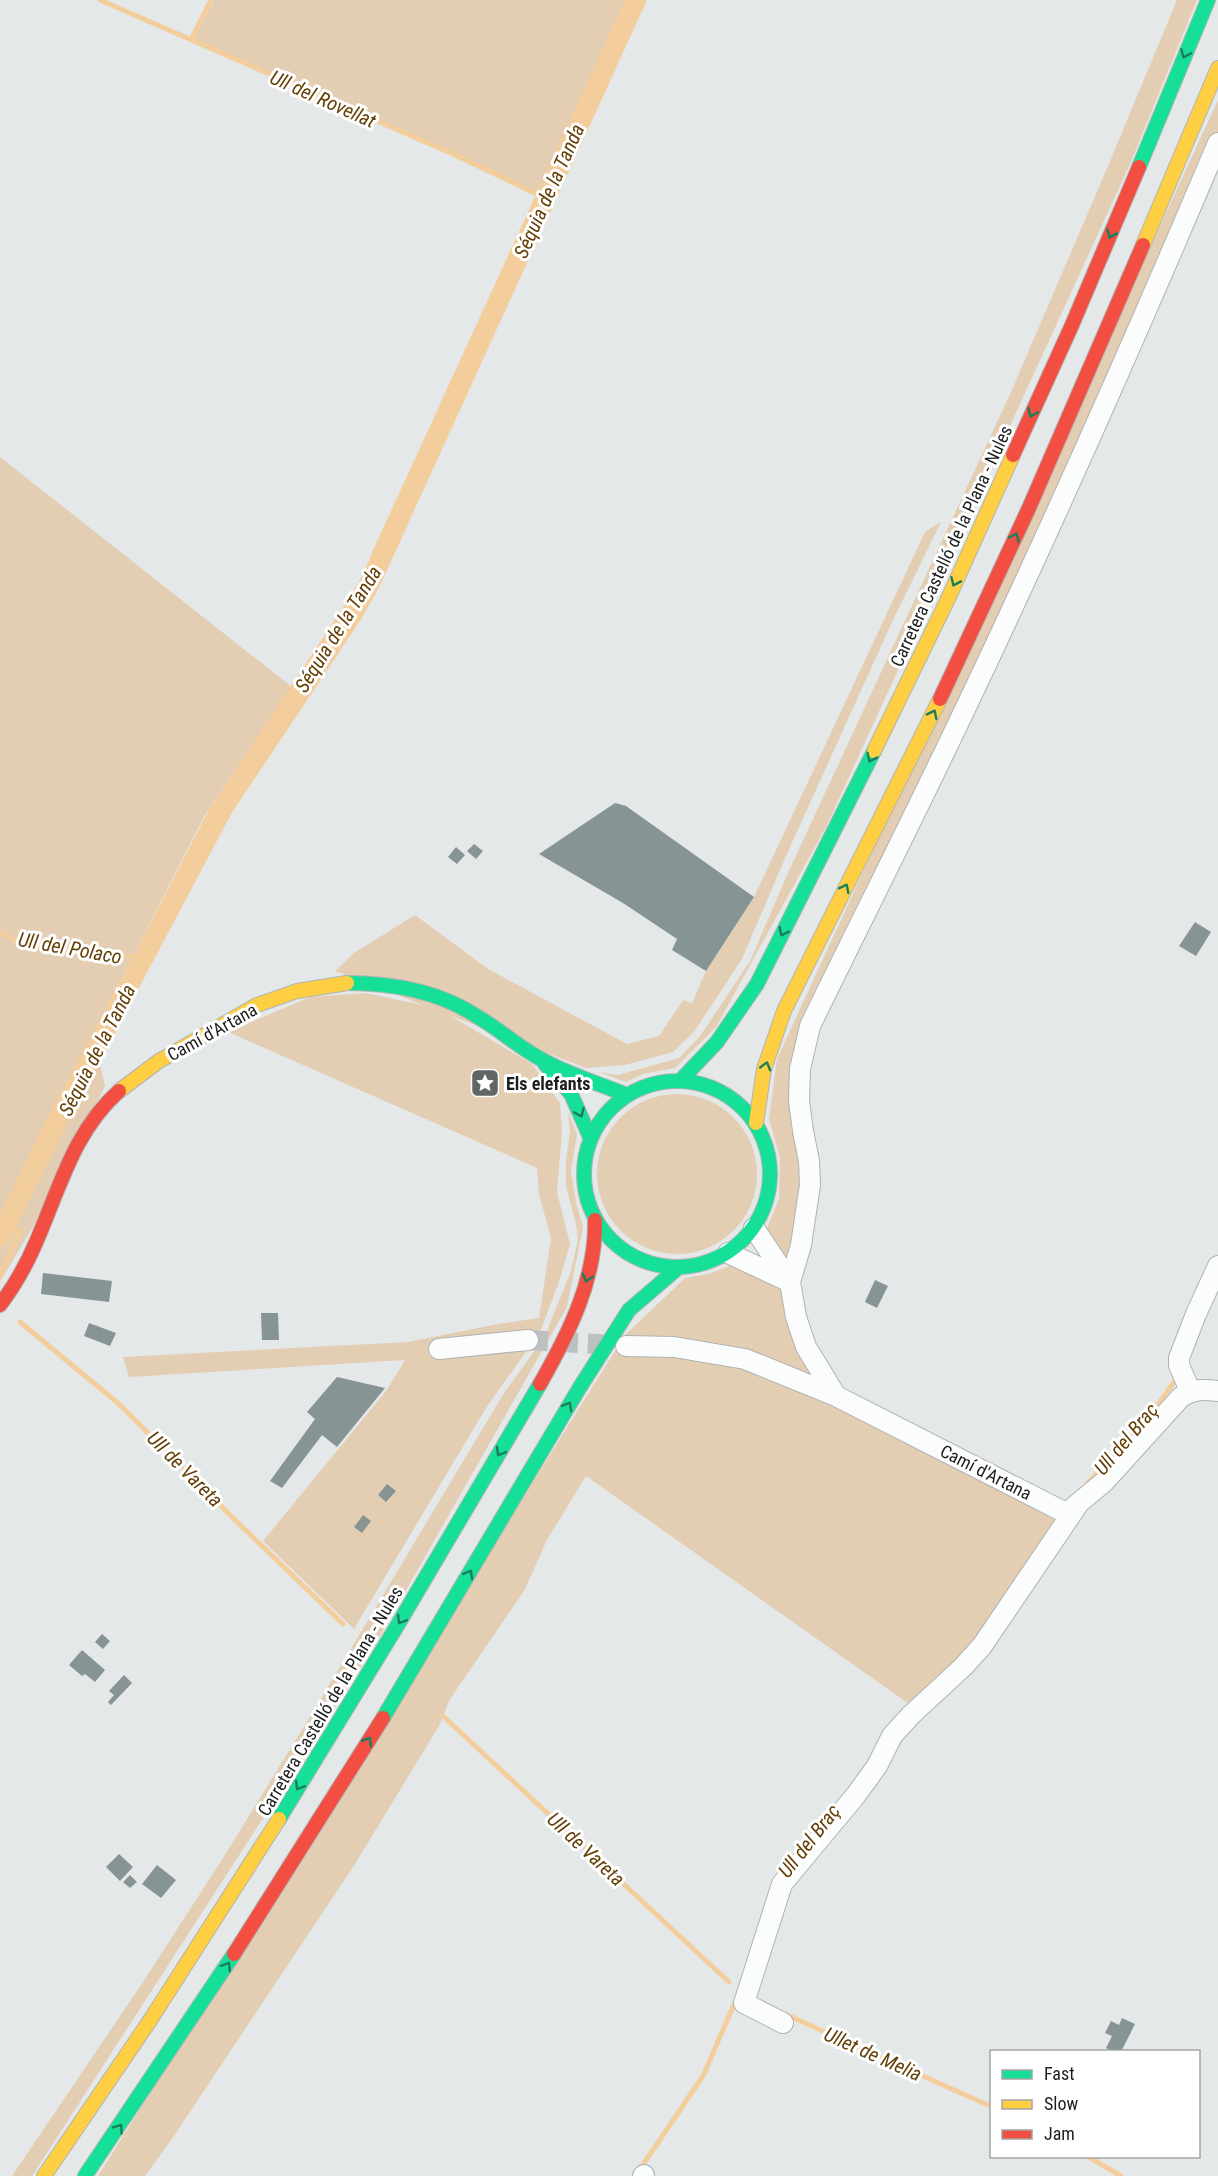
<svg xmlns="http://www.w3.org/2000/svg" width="1218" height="2176" viewBox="0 0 1218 2176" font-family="'Roboto Condensed',sans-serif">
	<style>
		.green { fill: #e3ceb3 }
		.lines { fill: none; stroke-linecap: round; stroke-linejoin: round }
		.stream { stroke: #f4cd9c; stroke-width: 5 }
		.canal { stroke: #f4cd9c; stroke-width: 20 }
		.building { fill: #869494 }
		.street-tunnel { stroke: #bcc0c0; stroke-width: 20; stroke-dasharray: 20 10; stroke-linecap: butt }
		.street-casing { stroke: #b0b3b3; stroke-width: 22 }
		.fast-casing { stroke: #b0b3b3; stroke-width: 16 }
		.slow-casing { stroke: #b0b3b3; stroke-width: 16 }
		.jam-casing { stroke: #b0b3b3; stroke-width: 16 }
		.street { stroke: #fbfcfc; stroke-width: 20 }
		.fast { stroke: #16e098; stroke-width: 14 }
		.slow { stroke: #ffcf43; stroke-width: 14 }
		.jam { stroke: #f24e42; stroke-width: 14 }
		.oneway { stroke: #197f5b }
		.labels { text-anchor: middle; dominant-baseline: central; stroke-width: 6; stroke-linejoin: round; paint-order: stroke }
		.street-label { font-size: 18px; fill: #1c1e1e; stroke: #fff }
		.poi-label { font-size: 18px; font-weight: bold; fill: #1c1e1e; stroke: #fff; text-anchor: start }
		.water-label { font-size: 20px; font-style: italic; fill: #644007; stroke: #fff }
	</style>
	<rect width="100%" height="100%" fill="#e4e8e8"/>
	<path class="green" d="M214,0H627L539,193L194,39Z
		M1177,0H1197L1130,164L827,825L716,1027L675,1068L643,1074L626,1082L598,1072L618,1075L679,1058L701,1035L750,961L787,875L1011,392L1108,166Z
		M1218,100V132L1169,249L808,1025L805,1161L790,1269L764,1235L779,1199L780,1158L769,1119L777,1059Z
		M0,457L292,687L206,813L0,1217Z
		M941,522L893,620L786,856L742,959L694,1032L673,1052L625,1065L586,1068L335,971L354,953L415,915L488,969L627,1044L659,1036L683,1000L692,1003L706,971L754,897L925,532Z
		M365,993L437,1008L532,1064L560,1103L562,1131L557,1192L570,1244L559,1282L540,1332L486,1408L354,1629L263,1541L386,1391L405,1360L129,1377L123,1357L408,1342L498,1324L539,1318L551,1238L539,1194L537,1168L228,1032L310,997Z
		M99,1060L105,1086L40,1215L0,1282V1249L19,1208Z
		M597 1174a80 80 0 1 1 160 0a80 80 0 1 1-160 0Z
		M568,1112L577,1134L571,1171L576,1203L583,1227L567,1307L376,1643L32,2176H12L143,1982L223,1858L313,1712L504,1393L545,1336L571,1271L578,1239L576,1224L566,1186V1160L570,1131Z
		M732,1265L786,1287L821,1384L742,1361L1066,1516L976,1646L912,1706L586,1476L547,1540L524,1591L450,1699L439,1726L355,1864L174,2136L145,2176H98L625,1335L685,1278L708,1274Z"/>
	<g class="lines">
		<path class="stream" d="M100,0L453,154L545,198
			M191,40L211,0
			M0,932L18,942L135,957L142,960
			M0,1221L211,811L345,609L367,573L375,552L628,0
			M0,1277L20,1231L6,1225
			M20,1322L119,1404L232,1517L343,1624
			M1087,1484C1119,1451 1152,1417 1177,1377
			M443,1716L729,1982
			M785,2014L992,2107
			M1087,2156L1121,2176
			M640,2169L703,2076L735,2002"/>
		<path class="canal" d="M0,1237L55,1125L223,808L352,615L371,581L636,0"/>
	</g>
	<path class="building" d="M615,803L626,806L754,897L706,971L672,950L677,939L623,903L539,854Z
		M474,844L483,851L476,859L467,851Z
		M456,847L465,855L457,864L448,857Z
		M1195,922L1211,932L1196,956L1179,946Z
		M43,1273L112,1281L109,1302L41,1294Z
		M875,1280L888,1286L877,1308L865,1302Z
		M261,1313H278L279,1340H262Z
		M89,1323L116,1333L110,1346L84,1336Z
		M337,1377L385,1388L337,1447L322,1435L282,1488L270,1481L315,1419L307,1412Z
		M387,1484L396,1491L386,1502L378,1495Z
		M363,1515L371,1521L362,1533L354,1527Z
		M102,1634L110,1641L103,1649L95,1642Z
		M82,1650L105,1670L95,1682L85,1674L82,1676L69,1665Z
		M124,1675L132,1683L111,1705L108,1702L114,1695L109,1691Z
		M119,1854L133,1867L120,1881L106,1867Z
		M157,1865L176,1880L161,1898L142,1884Z
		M130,1875L137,1882L130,1888L123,1882Z
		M1122,2018L1135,2024L1121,2052H1112L1106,2048L1112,2036L1105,2033L1111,2021L1119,2025Z"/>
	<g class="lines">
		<path class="street-tunnel" d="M528,1340L614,1345"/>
		<g class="street-casing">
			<path id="street" d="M754,1228L790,1282L796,1317L806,1347L836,1396L1064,1512L1069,1511L1104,1482L1181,1397C1194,1389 1203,1389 1218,1391
				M728,1253L788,1281
				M790,1282L801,1245L810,1185L809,1161L803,1131L799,1101L800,1069L810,1026C862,919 916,813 967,705C1055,520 1138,332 1218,143
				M626,1346L674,1347L745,1359L836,1396
				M439,1349L528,1340
				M1190,1391L1179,1365V1358L1196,1314L1218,1266
				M783,2023L744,2003L782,1884L856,1795L877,1766L892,1736L911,1715L963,1667L982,1646L1079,1503
				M643,2176L644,2175"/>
		</g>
		<g class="fast-casing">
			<path id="fast" d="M1139,167L1208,0
				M347,983C394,983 439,991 478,1017C499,1029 517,1046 539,1058C566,1074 598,1083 627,1095
				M545,1064L571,1094L590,1137
				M584 1174a93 93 0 1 1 186 0a93 93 0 1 1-186 0Z
				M680,1081L717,1042L757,984L874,751
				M383,1718L580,1387L629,1310L678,1268
				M279,1819L397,1626L540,1384
				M85,2176L234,1954"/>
		</g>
		<g class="slow-casing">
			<path id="slow" d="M1143,245L1218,68
				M874,751L948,599L1013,455
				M119,1091L159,1061L257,1005L297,991L347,983
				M756,1123L764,1069L784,1011L940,699
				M44,2176L149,2022L279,1819"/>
		</g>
		<g class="jam-casing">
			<path id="jam" d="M1013,455L1072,325L1139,167
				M940,699L1029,508L1143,245
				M0,1305C15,1285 27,1264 37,1240C60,1187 74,1131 119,1091
				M540,1384C569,1333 596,1280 595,1220
				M234,1954L383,1718"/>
		</g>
		<use href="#street" class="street"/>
		<use href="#fast" class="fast"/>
		<use href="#slow" class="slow"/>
		<use href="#jam" class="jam"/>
	</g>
	<defs><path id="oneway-chevron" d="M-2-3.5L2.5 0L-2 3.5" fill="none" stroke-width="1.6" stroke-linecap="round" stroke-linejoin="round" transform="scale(1.5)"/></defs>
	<g class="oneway">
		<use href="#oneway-chevron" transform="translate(1185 54) rotate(112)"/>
		<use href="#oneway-chevron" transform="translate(1111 234) rotate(114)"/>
		<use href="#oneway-chevron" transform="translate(1032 413) rotate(114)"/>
		<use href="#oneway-chevron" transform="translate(1015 537) rotate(-65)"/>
		<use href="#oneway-chevron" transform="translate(955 582) rotate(114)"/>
		<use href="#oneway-chevron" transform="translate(933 714) rotate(-64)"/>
		<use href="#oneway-chevron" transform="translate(871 758) rotate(116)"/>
		<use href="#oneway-chevron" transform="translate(845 888) rotate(-63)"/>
		<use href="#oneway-chevron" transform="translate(783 932) rotate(117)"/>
		<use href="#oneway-chevron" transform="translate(766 1066) rotate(-74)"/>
		<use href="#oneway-chevron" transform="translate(580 1113) rotate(66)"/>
		<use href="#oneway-chevron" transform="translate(587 1278) rotate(107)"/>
		<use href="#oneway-chevron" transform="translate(568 1406) rotate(-60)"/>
		<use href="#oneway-chevron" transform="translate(500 1452) rotate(120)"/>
		<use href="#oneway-chevron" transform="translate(469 1574) rotate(-60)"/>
		<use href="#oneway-chevron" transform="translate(401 1620) rotate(121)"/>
		<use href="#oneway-chevron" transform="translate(368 1741) rotate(-58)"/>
		<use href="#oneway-chevron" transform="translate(299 1786) rotate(122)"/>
		<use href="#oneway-chevron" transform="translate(227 1966) rotate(-58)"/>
		<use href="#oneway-chevron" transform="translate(119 2128) rotate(-55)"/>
	</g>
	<defs>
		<g id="sight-square" transform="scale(1.5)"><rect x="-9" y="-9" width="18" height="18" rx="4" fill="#626565" stroke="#fff"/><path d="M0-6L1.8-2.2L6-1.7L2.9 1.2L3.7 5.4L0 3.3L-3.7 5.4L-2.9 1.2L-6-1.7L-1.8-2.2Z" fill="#fff"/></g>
	</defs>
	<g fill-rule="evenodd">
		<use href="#sight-square" x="485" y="1083"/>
	</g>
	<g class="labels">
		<g class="street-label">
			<text transform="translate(951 546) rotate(-65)">Carretera Castelló de la Plana - Nules</text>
			<text transform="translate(212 1032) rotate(-29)">Camí d'Artana</text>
			<text transform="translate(986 1472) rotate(27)">Camí d'Artana</text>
			<text transform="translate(330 1701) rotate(-59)">Carretera Castelló de la Plana - Nules</text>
		</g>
		<g class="poi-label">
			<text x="506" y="1083">Els elefants</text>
		</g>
		<g class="water-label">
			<text transform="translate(323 99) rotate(24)">Ull del Rovellat</text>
			<text transform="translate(549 191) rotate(-66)">Séquia de la Tanda</text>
			<text transform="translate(338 629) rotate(-58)">Séquia de la Tanda</text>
			<text transform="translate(70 948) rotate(10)">Ull del Polaco</text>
			<text transform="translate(97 1050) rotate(-63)">Séquia de la Tanda</text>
			<text transform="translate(1126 1439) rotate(-50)">Ull del Braç</text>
			<text transform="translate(185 1469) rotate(45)">Ull de Vareta</text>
			<text transform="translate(809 1841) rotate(-52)">Ull del Braç</text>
			<text transform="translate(586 1849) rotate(43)">Ull de Vareta</text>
			<text transform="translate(873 2054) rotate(24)">Ullet de Melia</text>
		</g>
	</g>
	<rect x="990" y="2050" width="210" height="108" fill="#ffffff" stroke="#a4a5a5" stroke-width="1.5"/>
	<rect x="1002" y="2070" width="30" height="9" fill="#16e098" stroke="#a4a5a5" stroke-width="1.5"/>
	<text x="1044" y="2080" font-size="18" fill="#1c1e1e">Fast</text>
	<rect x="1002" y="2100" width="30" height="9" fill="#ffcf43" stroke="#a4a5a5" stroke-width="1.5"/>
	<text x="1044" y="2110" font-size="18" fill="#1c1e1e">Slow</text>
	<rect x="1002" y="2130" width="30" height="9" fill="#f24e42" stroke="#a4a5a5" stroke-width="1.5"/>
	<text x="1044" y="2140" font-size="18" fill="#1c1e1e">Jam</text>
</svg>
